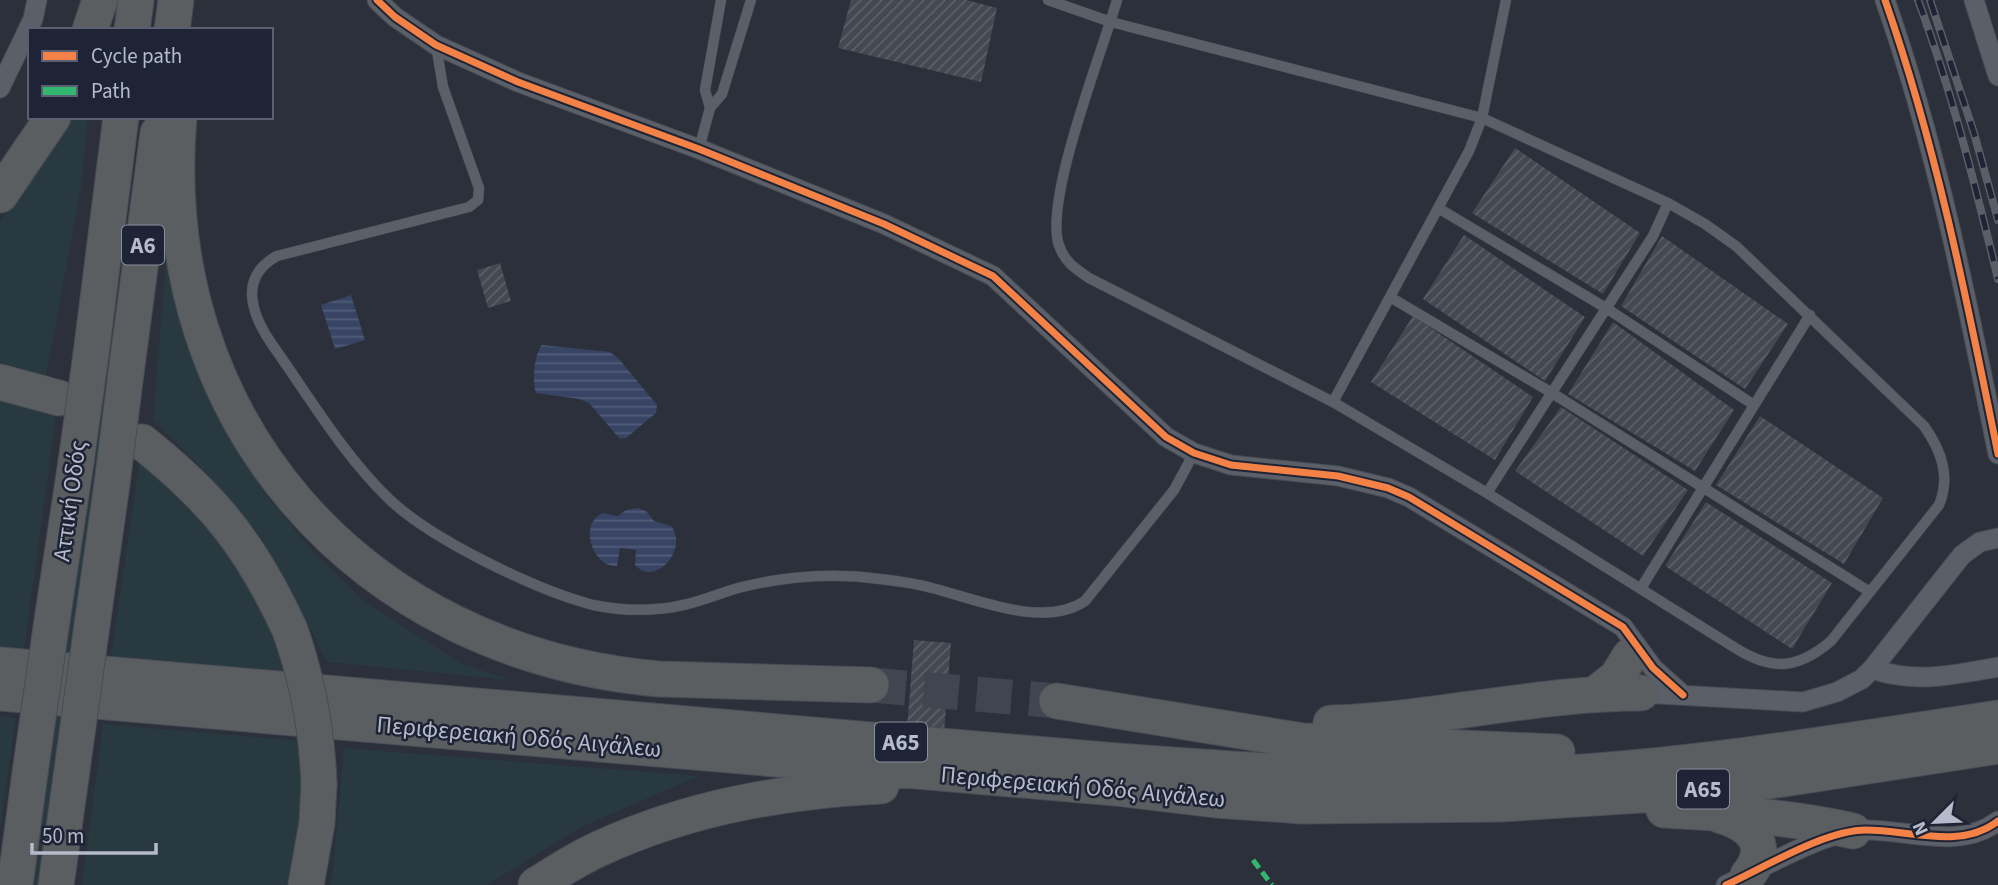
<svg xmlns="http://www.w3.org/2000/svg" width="1998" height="885" viewBox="0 0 1998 885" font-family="'Source Sans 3',sans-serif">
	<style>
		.grass { fill: #283a40 }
		.water { fill: url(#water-rules) }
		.building { fill: url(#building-hatch) }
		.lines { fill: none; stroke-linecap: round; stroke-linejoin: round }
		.motorway-tunnel { stroke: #404550; stroke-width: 35; stroke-dasharray: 35 18; stroke-linecap: butt }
		.service-casing { stroke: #474b53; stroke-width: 11 }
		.minor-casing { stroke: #474b53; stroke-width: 21 }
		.motorway-casing { stroke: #484c55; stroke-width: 37 }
		.service { stroke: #5b5f68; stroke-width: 10 }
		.minor { stroke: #5b5f68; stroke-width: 19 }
		.motorway { stroke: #5b5e61; stroke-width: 35 }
		.rail-casing { stroke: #5a5e66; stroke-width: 8 }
		.rail { stroke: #1e2435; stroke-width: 5; stroke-dasharray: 16; stroke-linecap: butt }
		.motorway-bridge-casing { stroke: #484c55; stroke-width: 37; stroke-linecap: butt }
		.motorway-bridge { stroke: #5b5e61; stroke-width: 35 }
		.quiet { stroke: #33b770; stroke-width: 5; stroke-dasharray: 10 5; stroke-linecap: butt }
		.cycleway-casing { stroke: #1e2435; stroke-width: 11 }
		.cycleway { stroke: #f48246; stroke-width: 7 }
		.labels { text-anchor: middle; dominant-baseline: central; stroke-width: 5; stroke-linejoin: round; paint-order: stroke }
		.shield { fill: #1e2435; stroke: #888e9e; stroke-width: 2 }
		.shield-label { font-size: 23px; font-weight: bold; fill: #b5bbcb }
		.street-label { font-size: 24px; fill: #b5bbcb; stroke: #1e2435 }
	</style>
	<defs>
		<pattern id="water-rules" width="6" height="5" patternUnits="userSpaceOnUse" patternTransform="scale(1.75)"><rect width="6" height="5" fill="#374464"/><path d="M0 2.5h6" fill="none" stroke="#525d79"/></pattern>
		<pattern id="building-hatch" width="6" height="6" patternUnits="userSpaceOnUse" patternTransform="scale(1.75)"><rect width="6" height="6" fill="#444850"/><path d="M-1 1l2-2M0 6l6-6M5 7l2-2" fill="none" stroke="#5d6068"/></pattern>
	</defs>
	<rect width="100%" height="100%" fill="#2b303a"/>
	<path class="grass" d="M69,117H88L81,188L46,377L0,362V222Z
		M168,238L184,329L219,417L266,495L314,553L364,601L460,663L511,680L327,662L293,595L254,528L198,464L153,420Z
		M105,360L113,365L41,885H30Z
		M0,399L56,416L24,650L0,648Z
		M140,457L238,558L290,672L111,656Z
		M0,716L16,718L0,830Z
		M103,724L303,741L305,784L292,885H82Z
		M344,748L699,776L581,827L487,885H330L333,872Z"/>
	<path class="water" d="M351,295L365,340L335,349L321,305Z
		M542,345L610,352L619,359L657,405L656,413L626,438L620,439L589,403L579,399L536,393C532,381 534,355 542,345Z
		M638,508L646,511L654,521L671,526C689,548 656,588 635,565L636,550L620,548L617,566C594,568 578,526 601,514C606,512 612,516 618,516L626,510Z"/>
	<path class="building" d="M851,0H966L997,8L981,82L838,48Z
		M1515,148L1640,233L1603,294L1472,213Z
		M1464,235L1585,317L1545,381L1423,299Z
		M1662,236L1788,324L1745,389L1621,306Z
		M500,263L511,301L488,308L477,270Z
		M1413,316L1533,397L1495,460L1371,382Z
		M1613,322L1734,410L1695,471L1568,394Z
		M1561,407L1688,490L1643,556L1515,471Z
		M1760,416L1883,498L1844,564L1716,485Z
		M1706,502L1832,583L1792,649L1665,566Z
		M914,640L951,643L944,732L907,729Z"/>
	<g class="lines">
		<path class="motorway-tunnel" d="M871,685L1057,701"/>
		<g class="service-casing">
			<path id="service" d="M1048,0L1111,22L1482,118L1668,203L1705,224L1736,246L1924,426C1941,450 1951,476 1939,505L1831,641C1798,669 1773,671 1737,649L1487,493L1333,402L1089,278C1076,269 1066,263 1060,248C1041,206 1103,50 1117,0
				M436,45L443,87L479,188L478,200L469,207L277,256C235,279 254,320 276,350C311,400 344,455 388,498C430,539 536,590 593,605C613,609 636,611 656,609C685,608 711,596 738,588C785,576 831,572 880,579C897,581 915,583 932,588C976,599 1044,629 1085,601L1174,490L1194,453
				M710,108L705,90L721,0
				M699,149L710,108L722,94L751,0
				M1438,208L1606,308L1754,405
				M1390,297L1552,393L1870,592
				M1333,402L1469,151L1482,118L1506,0
				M1487,493L1653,236L1668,203
				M1641,588L1810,315"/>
		</g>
		<g class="minor-casing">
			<path id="minor" d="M377,0L395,17L436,45L518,82L699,149L884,224L993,276L1166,437L1194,453L1231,465L1338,476L1388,488L1409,497L1623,627L1653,668L1683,695
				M1885,0C1937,148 1967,301 1998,454
				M1974,0L1998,76
				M0,88L33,19L37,0
				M1872,669C1917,684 1952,675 1998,667
				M1639,685L1641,693L1803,702L1837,692L1862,679L1872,669L1962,555L1980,542L1998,538
				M1726,885C1765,867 1825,830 1866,830C1909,830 1961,850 1998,821"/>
		</g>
		<g class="motorway-casing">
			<path id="motorway" d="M90,30L100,0
				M132,30L136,0
				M172,30L176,0
				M179,117C153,419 359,653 659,679L871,685
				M0,195L53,117
				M91,354L121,117
				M126,373L158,133
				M0,382L59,398
				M142,442C215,500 251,546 290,630
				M53,614L76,462
				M93,618L112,484
				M0,665L1117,761C1262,772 1406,781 1551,774C1701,766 1850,740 1998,718
				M0,693L1116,788L1216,800L1302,806L1502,804L1641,795L1750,784L1998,746
				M1597,693L1617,677L1630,656
				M1057,701L1303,741L1557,752
				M1331,723C1435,720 1537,693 1641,693
				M1664,810C1727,814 1791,816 1853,831
				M1719,815C1750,824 1773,844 1748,875
				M15,885L30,773
				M56,885L71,777
				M306,885L317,823L319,784
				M536,885C557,872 578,858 601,848C690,807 784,791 881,786"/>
		</g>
		<use href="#service" class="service"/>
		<use href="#minor" class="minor"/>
		<use href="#motorway" class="motorway"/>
		<g class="rail-casing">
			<path id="rail" d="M1918,0C1952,91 1975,185 1998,279
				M1930,0L1974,133L1998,220"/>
		</g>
		<use href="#rail" class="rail"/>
		<g class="motorway-bridge-casing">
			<path id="motorway-bridge" d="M76,462L91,354
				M112,484L126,373
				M290,630C308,681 317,730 319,784
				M30,773L53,614
				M71,777L93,618"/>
		</g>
		<use href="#motorway-bridge" class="motorway-bridge"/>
		<path class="quiet" d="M1253,860L1272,885"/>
		<g class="cycleway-casing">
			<path id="cycleway" d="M377,0L395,17L436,45L518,82L699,149L884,224L993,276L1166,437L1194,453L1231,465L1338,476L1388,488L1409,497L1623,627L1653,668L1683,695
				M1885,0C1937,148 1967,301 1998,454
				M1726,885C1765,867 1825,830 1866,830C1909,830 1961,850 1998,821"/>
		</g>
		<use href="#cycleway" class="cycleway"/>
	</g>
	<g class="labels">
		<g class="shield">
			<rect x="122" y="225.5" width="42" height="39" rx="5"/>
			<rect x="875" y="722.5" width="52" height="39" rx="5"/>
			<rect x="1677" y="769.5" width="52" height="39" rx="5"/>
		</g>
		<g class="shield-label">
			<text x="143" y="245">Α6</text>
			<text x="901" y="742">Α65</text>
			<text x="1703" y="789">Α65</text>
		</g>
		<g class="street-label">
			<text transform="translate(70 501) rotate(-82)">Αττική Οδός</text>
			<text transform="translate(519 737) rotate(5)">Περιφερειακή Οδός Αιγάλεω</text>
			<text transform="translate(1083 787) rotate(5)">Περιφερειακή Οδός Αιγάλεω</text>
		</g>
	</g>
	<rect x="28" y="28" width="245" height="91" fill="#1e2435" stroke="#5a6071" stroke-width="2"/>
	<rect x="42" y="51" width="35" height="10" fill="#f48246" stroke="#5a6071" stroke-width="2"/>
	<text x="91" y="63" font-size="21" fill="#b5bbcb">Cycle path</text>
	<rect x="42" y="86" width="35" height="10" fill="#33b770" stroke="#5a6071" stroke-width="2"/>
	<text x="91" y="98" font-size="21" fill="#b5bbcb">Path</text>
	<g transform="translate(1935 822) rotate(246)" stroke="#1e2435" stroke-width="5" paint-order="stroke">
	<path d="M0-5L12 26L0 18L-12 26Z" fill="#b5bbcb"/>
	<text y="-10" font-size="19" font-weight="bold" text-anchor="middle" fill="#b5bbcb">N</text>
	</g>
	<path d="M32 843v10h124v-10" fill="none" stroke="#b5bbcb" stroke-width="3.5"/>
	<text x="42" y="843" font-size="21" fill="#b5bbcb" stroke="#1e2435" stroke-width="5" paint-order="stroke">50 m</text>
</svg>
